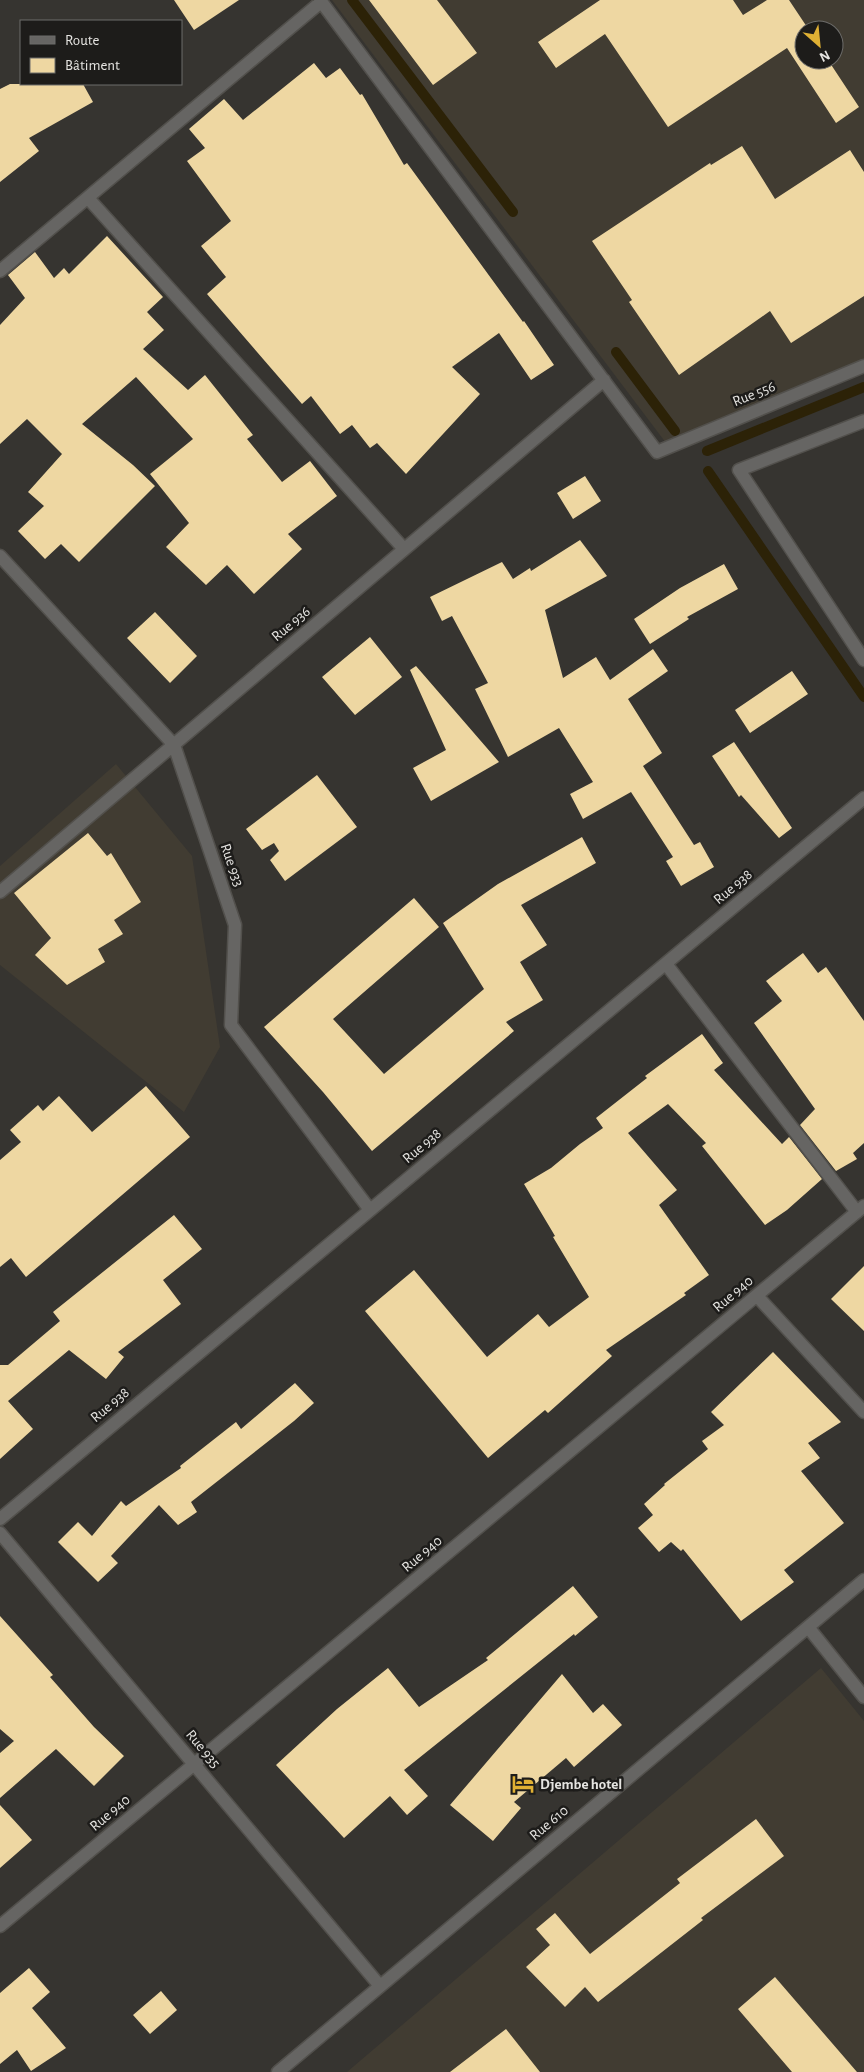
<svg xmlns="http://www.w3.org/2000/svg" width="864" height="2072" viewBox="0 0 864 2072" font-family="'Alegreya Sans',sans-serif">
	<style>
		.built { fill: #413c32; fill-rule: evenodd }
		.lines { fill: none; stroke-linecap: round; stroke-linejoin: round }
		.stream { stroke: #2c2207; stroke-width: 10 }
		.building { fill: #eed7a2 }
		.minor-casing { stroke: #52504c; stroke-width: 15 }
		.minor { stroke: #666563; stroke-width: 12 }
		.labels { text-anchor: middle; dominant-baseline: central; stroke-width: 5; stroke-linejoin: round; paint-order: stroke }
		.street-label { font-size: 15px; fill: #e5e4e1; stroke: #1d1c1a }
		.poi-label { font-size: 15px; font-weight: bold; fill: #e5e4e1; stroke: #1d1c1a; text-anchor: start }
	</style>
	<rect width="100%" height="100%" fill="#363430"/>
	<path class="built" d="M332,0H864V359L666,443ZM804,30H834V60H804Z
		M116,764L192,856L220,1047L184,1112L0,965V866Z
		M821,1668L864,1721V2072H347Z"/>
	<g class="lines">
		<path class="stream" d="M352,0L513,212
			M616,352L675,431
			M707,451L864,387
			M708,471L864,697"/>
	</g>
	<path class="building" d="M174,0H239L194,30Z
		M369,0H437L477,53L433,85Z
		M600,0H733L743,15L767,0H789L809,30H804V60H828L859,107L836,123L787,48L668,127L605,34L556,68L538,42Z
		M314,63L326,78L340,68L360,95L362,94L404,165L407,163L523,322L524,321L554,365L531,380L499,333L452,367L480,394L406,474L377,443L370,448L352,425L340,434L311,396L302,404L207,294L226,277L201,246L231,221L187,161L205,148L189,129L224,99L243,120Z
		M10,84H83L93,102L29,138L39,151L0,182V89Z
		M742,146L775,199L850,150L864,172V296L791,343L770,311L679,375L629,302L632,300L592,241L710,163L711,165Z
		M107,236L163,297L147,312L164,330L143,349L188,390L205,375L253,435L247,439L282,482L310,461L337,496L288,534L302,549L254,594L227,565L206,585L166,547L189,523L150,474L193,439L136,377L82,424L133,465L155,486L79,562L61,544L45,559L18,531L44,506L28,492L62,454L27,419L0,444V325L25,298L8,275L35,252L54,278L64,268L69,274Z
		M585,476L601,501L573,519L557,493Z
		M580,540L607,576L545,610L563,678L596,657L610,680L653,649L668,671L628,699L662,753L643,766L694,845L700,842L714,867L681,886L666,861L673,857L631,792L583,819L570,794L593,782L559,728L508,757L475,689L488,683L452,616L442,621L430,597L502,562L513,579L530,568L531,571Z
		M724,564L738,589L687,617L689,619L650,644L634,619L680,588Z
		M155,612L197,656L170,683L127,638Z
		M370,637L402,677L355,715L322,677Z
		M416,666L499,762L431,801L413,768L446,750L410,670Z
		M792,671L808,694L750,733L735,710Z
		M734,742L792,828L779,838L741,795L739,797L712,756Z
		M317,775L357,827L285,881L270,860L279,851L274,843L262,850L246,829Z
		M88,833L107,856L111,853L141,902L114,920L123,934L98,949L105,962L67,985L35,955L51,938L14,893Z
		M582,837L596,863L521,905L547,945L520,962L543,1000L506,1022L514,1031L372,1151L323,1092L264,1027L414,898L439,927L333,1019L384,1074L484,989L443,923L498,884Z
		M803,953L818,973L826,967L864,1021V1143L853,1153L857,1159L836,1171L800,1125L815,1109L754,1023L782,1001L766,981Z
		M702,1034L723,1063L714,1070L782,1144L789,1137L822,1179L787,1210L765,1225L702,1146L706,1143L668,1104L628,1133L677,1190L659,1205L709,1275L684,1293L686,1295L606,1350L612,1356L548,1413L545,1410L488,1458L365,1311L414,1270L487,1357L538,1314L549,1327L589,1297L553,1237L555,1236L524,1184L551,1168L580,1144L603,1128L596,1118L647,1078L645,1076Z
		M146,1086L190,1137L26,1277L11,1258L0,1267V1160L21,1142L10,1130L38,1105L43,1111L59,1096L92,1132Z
		M174,1215L202,1249L163,1280L181,1304L118,1352L124,1357L106,1379L69,1350L8,1401L33,1429L0,1459V1365H8L60,1321L53,1312Z
		M864,1266V1331L831,1299Z
		M773,1352L841,1422L808,1443L820,1458L801,1471L844,1523L784,1570L794,1582L741,1621L683,1549L681,1551L671,1542L659,1552L638,1528L653,1515L644,1504L665,1485L664,1484L708,1449L702,1441L724,1425L711,1412Z
		M295,1383L314,1403L294,1421L191,1502L197,1512L178,1525L159,1505L111,1556L118,1563L98,1582L58,1542L78,1522L92,1536L121,1501L126,1506L181,1468L180,1466L236,1422L241,1429Z
		M573,1586L598,1617L575,1636L574,1634L404,1770L428,1796L407,1815L390,1796L344,1838L276,1765L337,1709L388,1668L419,1707L488,1660L486,1658Z
		M0,1616L53,1675L50,1677L94,1727L124,1756L94,1786L56,1749L0,1798V1753L14,1741L0,1729Z
		M562,1674L593,1713L603,1704L622,1725L574,1767L566,1758L514,1802L521,1808L493,1841L450,1805Z
		M0,1805L32,1840L0,1868Z
		M756,1819L784,1856L701,1918L703,1920L598,2002L585,1987L565,2007L526,1967L550,1945L536,1929L555,1913L590,1954L680,1883L677,1879Z
		M29,1968L50,1992L32,2008L66,2048L31,2071L17,2050L0,2064V1993Z
		M775,1977L857,2072H792L738,2009Z
		M161,1991L177,2010L150,2034L133,2015Z
		M506,2029L540,2072H450Z"/>
	<g class="lines">
		<g class="minor-casing">
			<path id="minor" d="M320,0L657,452L864,366
				M88,198L404,549
				M0,271L321,2
				M864,421L739,470L864,660
				M0,556L174,745L235,925L231,1025L370,1210
				M0,892L604,380
				M666,964L857,1212
				M757,1296L864,1412
				M0,1519L864,798
				M0,1533L380,1986
				M808,1627L864,1697
				M0,1926L864,1206
				M278,2072L864,1580"/>
		</g>
		<use href="#minor" class="minor"/>
	</g>
	<defs>
		<g id="hotel-bare" transform="scale(1.725)"><path d="M-6-4.5h1.5V1H6V5H4.5V3h-9V5H-6ZM-4 0a1.8 1.8 0 1 1 3.6 0ZM.5 0V-2.5h3Q6-2.5 6 0Z" fill="#dfb034" stroke="#1d1c1a" stroke-width="2.5" paint-order="stroke"/></g>
	</defs>
	<g fill-rule="evenodd">
		<use href="#hotel-bare" x="523" y="1784"/>
	</g>
	<g class="labels">
		<g class="street-label">
			<text transform="translate(754 394) rotate(-22)">Rue 556</text>
			<text transform="translate(291 624) rotate(-40)">Rue 936</text>
			<text transform="translate(232 865) rotate(71)">Rue 933</text>
			<text transform="translate(733 887) rotate(-40)">Rue 938</text>
			<text transform="translate(422 1146) rotate(-40)">Rue 938</text>
			<text transform="translate(733 1294) rotate(-40)">Rue 940</text>
			<text transform="translate(110 1405) rotate(-40)">Rue 938</text>
			<text transform="translate(422 1554) rotate(-40)">Rue 940</text>
			<text transform="translate(203 1749) rotate(50)">Rue 935</text>
			<text transform="translate(110 1813) rotate(-40)">Rue 940</text>
			<text transform="translate(549 1823) rotate(-40)">Rue 610</text>
		</g>
		<g class="poi-label">
			<text x="540" y="1784">Djembe hotel</text>
		</g>
	</g>
	<rect x="20" y="20" width="162" height="65" fill="#1d1c1a" stroke="#6d6c6a"/>
	<rect x="30" y="36" width="25" height="8" fill="#666563" stroke="#6d6c6a"/>
	<text x="65" y="45" font-size="15" fill="#e5e4e1">Route</text>
	<rect x="30" y="58" width="25" height="15" fill="#eed7a2" stroke="#6d6c6a"/>
	<text x="65" y="70" font-size="15" fill="#e5e4e1">Bâtiment</text>
	<g transform="translate(819 45) rotate(153)"><circle r="24" fill="#1d1c1a" stroke="#6d6c6a"/>
	<path d="M0-4L9 19L0 12L-9 19Z" fill="#dfb034"/>
	<text y="-8" font-size="14" font-weight="bold" text-anchor="middle" fill="#e5e4e1">N</text>
	</g>
</svg>
